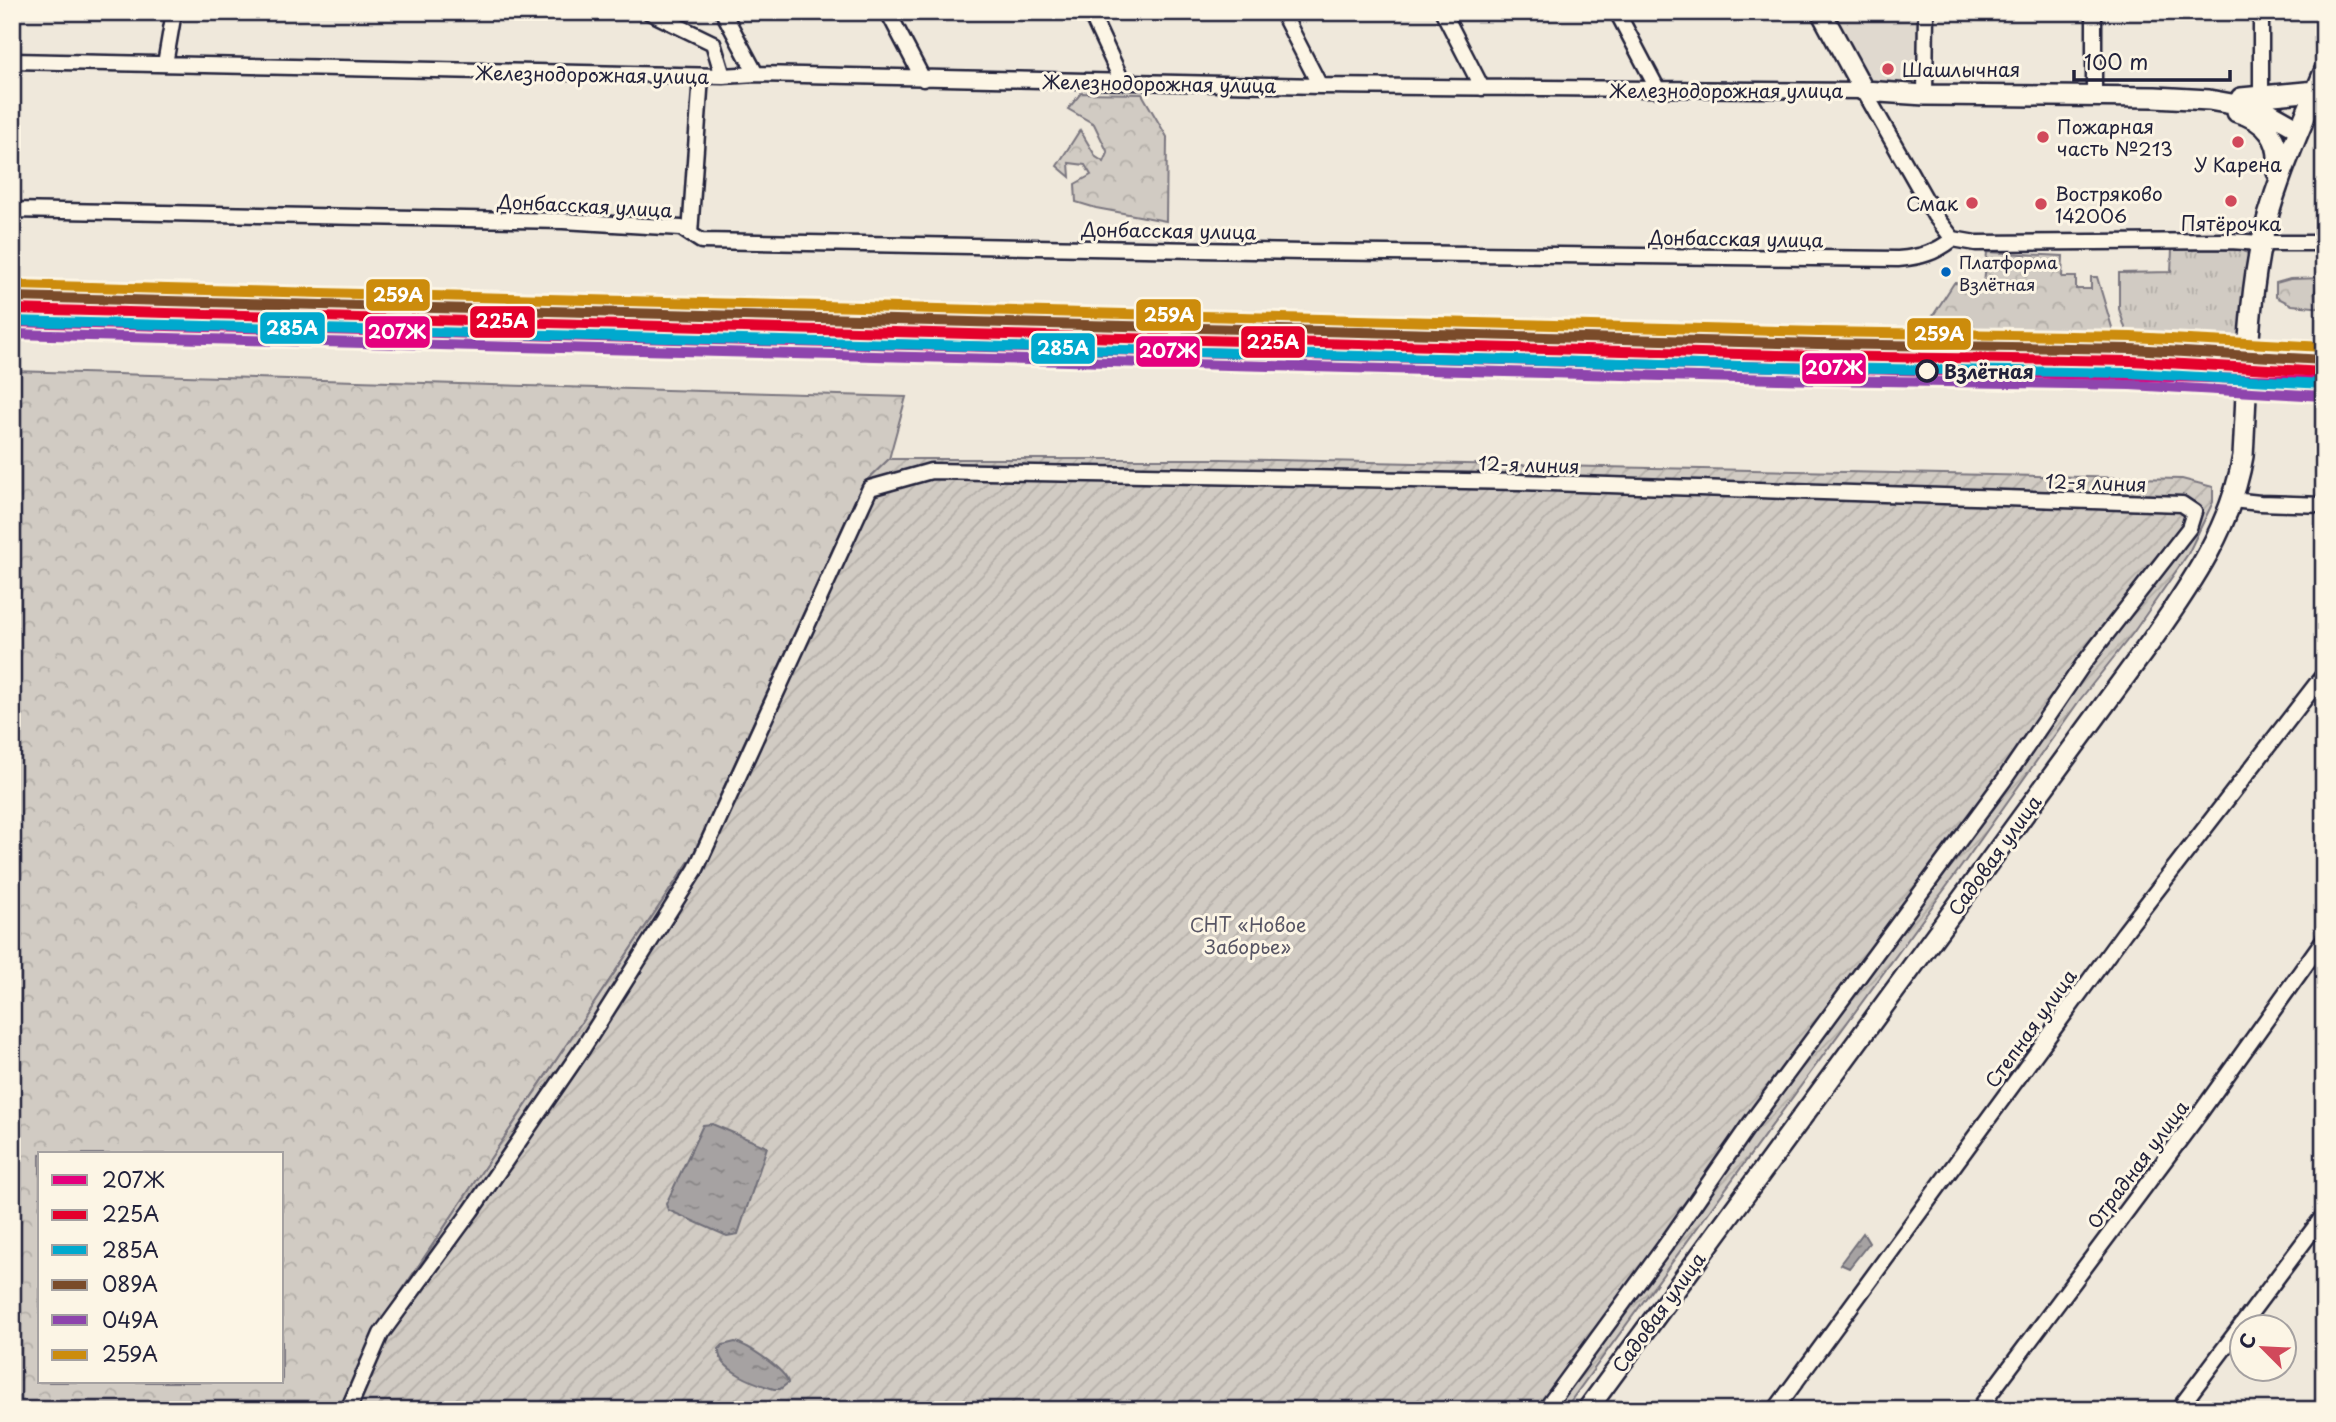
<svg xmlns="http://www.w3.org/2000/svg" width="2336" height="1422" viewBox="0 0 2336 1422" font-family="'Playpen Sans',sans-serif">
	<style>
		.built { fill: #e0d9cf }
		.grass { fill: url(#grass-tufts); stroke: #7a767f; stroke-width: 2 }
		.forest { fill: url(#forest-crowns); stroke: #7a767f; stroke-width: 2; fill-rule: evenodd }
		.garden { fill: url(#garden-furrows); stroke: #7a767f; stroke-width: 2 }
		.water { fill: url(#water-ripples); stroke: #716f79; stroke-width: 2 }
		.lines { fill: none; stroke-linecap: round; stroke-linejoin: round }
		.minor-casing { stroke: #22223b; stroke-width: 19 }
		.major-casing { stroke: #22223b; stroke-width: 24 }
		.minor { stroke: #fcf5e5; stroke-width: 14 }
		.major { stroke: #fcf5e5; stroke-width: 19 }
		.rail-1-casing { stroke: #fcf5e5; stroke-width: 16 }
		.rail-2-casing { stroke: #fcf5e5; stroke-width: 16 }
		.rail-3-casing { stroke: #fcf5e5; stroke-width: 16 }
		.rail-4-casing { stroke: #fcf5e5; stroke-width: 16 }
		.rail-5-casing { stroke: #fcf5e5; stroke-width: 16 }
		.rail-6-casing { stroke: #fcf5e5; stroke-width: 16 }
		.rail-1 { stroke: #e5007d; stroke-width: 10 }
		.rail-2 { stroke: #e4002b; stroke-width: 10 }
		.rail-3 { stroke: #00a9ce; stroke-width: 10 }
		.rail-4 { stroke: #7a4b2a; stroke-width: 10 }
		.rail-5 { stroke: #8e44ad; stroke-width: 10 }
		.rail-6 { stroke: #cc8c0c; stroke-width: 10 }
		.poi-dot { fill: #d1495b; stroke: #fcf5e5; stroke-width: 2.5 }
		.bus-dot { fill: #0065bd; stroke: #fcf5e5; stroke-width: 2.5 }
		.stop-dot { fill: #fcf5e5; stroke: #22223b; stroke-width: 3.5 }
		.labels { text-anchor: middle; dominant-baseline: central; stroke-width: 6; stroke-linejoin: round; paint-order: stroke }
		.bus-label { font-size: 17px; fill: #22223b; stroke: #fcf5e5; text-anchor: start }
		.poi-label { font-size: 19px; fill: #22223b; stroke: #fcf5e5; text-anchor: start }
		.street-label { font-size: 19px; fill: #22223b; stroke: #fcf5e5 }
		.stop-label { font-size: 19px; font-weight: bold; fill: #22223b; stroke: #fcf5e5; text-anchor: start }
		.park-label { font-size: 19px; fill: #575564; stroke: #fcf5e5 }
		.line-badge { stroke: #fcf5e5; stroke-width: 2.5 }
		.badge-label { font-size: 19px; text-anchor: middle; font-weight: bold; fill: #fff }
	</style>
	<defs>
		<pattern id="grass-tufts" width="24" height="20" patternUnits="userSpaceOnUse" patternTransform="scale(1.75)"><rect width="24" height="20" fill="#d1cbc3"/><path d="M3 7l-1-3M5 7V3M7 7l1-3M15 17l-1-3M17 17v-4M19 17l1-3" fill="none" stroke="#b3aea8"/></pattern>
		<pattern id="forest-crowns" width="20" height="18" patternUnits="userSpaceOnUse" patternTransform="scale(1.75)"><rect width="20" height="18" fill="#d1cbc3"/><path d="M2 6a3 3 0 1 1 6 0M12 15a3 3 0 1 1 6 0" fill="none" stroke="#b3aea8"/></pattern>
		<pattern id="garden-furrows" width="10" height="10" patternUnits="userSpaceOnUse" patternTransform="scale(1.75)"><rect width="10" height="10" fill="#d1cbc3"/><path d="M-1 1l2-2M0 10L10 0M9 11l2-2" fill="none" stroke="#b3aea8"/></pattern>
		<pattern id="water-ripples" width="26" height="14" patternUnits="userSpaceOnUse" patternTransform="scale(1.75)"><rect width="26" height="14" fill="#a6a2a2"/><path d="M2 4q2-2 4 0t4 0M15 11q2-2 4 0t4 0" fill="none" stroke="#878485"/></pattern>
	</defs>
	<rect width="100%" height="100%" fill="#efe8db"/>
	<filter id="ink" filterUnits="userSpaceOnUse"><feTurbulence type="fractalNoise" baseFrequency=".0143" numOctaves="2"/><feDisplacementMap in="SourceGraphic" scale="14" xChannelSelector="R" yChannelSelector="G"/><feConvolveMatrix kernelMatrix="1 2 1 2 8 2 1 2 1" color-interpolation-filters="sRGB"/></filter>
	<g filter="url(#ink)">
		<path class="built" d="M1827,12H1920L1922,87L1865,84Z"/>
		<path class="grass" d="M2172,249L2242,250L2247,253L2251,260L2245,362L2159,358L2161,344L2129,340L2119,309V273L2171,272Z"/>
		<path class="forest" d="M1081,93L1142,94L1167,137L1166,221L1096,208L1076,202L1075,184L1091,175L1085,165L1069,163L1070,177L1057,166L1080,130L1096,157L1104,162L1108,153L1094,124L1068,109Z
			M1987,252L2063,256L2062,277H2076V289H2091V277H2097L2116,341L1925,328L1954,283L1984,284Z
			M2324,278V308L2292,305L2276,297V283L2290,279Z
			M12,371L906,397L889,459L862,485L692,857L375,1331L339,1410H12ZM40,1154H282V1382H40Z"/>
		<path class="garden" d="M889,459H1220L2182,479L2213,487V502L2188,554L2133,633L2079,701L1966,860L1564,1410H339L375,1331L692,857L862,485Z"/>
		<path class="water" d="M712,1124L767,1147L738,1234L727,1236L668,1210L666,1204L703,1125Z
			M1863,1233L1869,1243L1849,1268L1840,1264Z
			M735,1342C748,1345 787,1371 788,1383L780,1389H774C757,1384 717,1370 719,1349L723,1345Z"/>
		<g class="lines">
			<g class="minor-casing">
				<path id="minor" d="M649,12L713,43L723,76
					M723,12L756,74
					M888,12L923,79
					M1090,12L1122,81
					M1282,12L1320,86
					M1443,12L1482,88
					M1617,12L1658,90
					M12,61L723,76L756,74L1320,86L1864,91L1935,216L1953,239L1976,243L2230,241L2261,243H2324
					M165,64L174,12
					M1925,95L1926,12
					M2094,96V12
					M2261,105V12
					M12,210L563,221L681,228L701,241L1304,252L1898,259C1921,257 1935,253 1953,239
					M690,234L701,76
					M2232,500L2260,503L2324,505
					M348,1410L381,1334L471,1211L583,1048L696,869L870,488L931,471L1519,482L2182,504L2194,512L2189,528L2084,663L2004,780L1747,1128L1665,1246L1545,1410
					M1775,1410L2124,933L2324,674
					M1978,1410L2200,1113L2324,939
					M2178,1410L2324,1215"/>
			</g>
			<g class="major-casing">
				<path id="major" d="M1821,12L1864,91L1925,95L2155,97L2209,100L2265,110L2299,129
					M2241,98L2316,91
					M2237,112C2266,120 2283,141 2277,172
					M1587,1410L2152,640C2192,583 2231,527 2243,456C2247,389 2247,320 2259,254C2271,191 2299,131 2324,72"/>
			</g>
			<use href="#minor" class="minor"/>
			<use href="#major" class="major"/>
			<g class="rail-1-casing">
				<path id="rail-1" d="M12,322L2324,381"/>
			</g>
			<g class="rail-2-casing">
				<path id="rail-2" d="M12,309L1818,356L2131,361L2324,372"/>
			</g>
			<g class="rail-3-casing">
				<path id="rail-3" d="M12,321L1818,368L2130,373L2324,384"/>
			</g>
			<g class="rail-4-casing">
				<path id="rail-4" d="M12,297L1818,344L2131,349L2324,360"/>
			</g>
			<g class="rail-5-casing">
				<path id="rail-5" d="M12,334L1817,380L2130,385L2323,396"/>
			</g>
			<g class="rail-6-casing">
				<path id="rail-6" d="M13,285L1819,332L2131,337L2324,347"/>
			</g>
			<use href="#rail-1" class="rail-1"/>
			<use href="#rail-2" class="rail-2"/>
			<use href="#rail-3" class="rail-3"/>
			<use href="#rail-4" class="rail-4"/>
			<use href="#rail-5" class="rail-5"/>
			<use href="#rail-6" class="rail-6"/>
		</g>
	</g>
	<g class="poi-dot">
		<circle cx="1888" cy="69" r="7"/>
		<circle cx="2043" cy="137" r="7"/>
		<circle cx="2238" cy="142" r="7"/>
		<circle cx="2231" cy="201" r="7"/>
		<circle cx="1972" cy="203" r="7"/>
		<circle cx="2041" cy="204" r="7"/>
	</g>
	<circle class="bus-dot" cx="1946" cy="272" r="6"/>
	<circle class="stop-dot" cx="1927" cy="371" r="10"/>
	<g class="labels">
		<g class="bus-label">
			<text x="1959" y="262">Платформа<tspan x="1959" dy="22">Взлётная</tspan></text>
		</g>
		<g class="poi-label">
			<text x="1902" y="69">Шашлычная</text>
			<text x="2057" y="126">Пожарная<tspan x="2057" dy="22">часть №213</tspan></text>
			<text x="2238" y="164" text-anchor="middle">У Карена</text>
			<text x="2055" y="193">Востряково<tspan x="2055" dy="22">142006</tspan></text>
			<text x="1958" y="203" text-anchor="end">Смак</text>
			<text x="2231" y="223" text-anchor="middle">Пятёрочка</text>
		</g>
		<g class="street-label">
			<text transform="translate(592 74) rotate(1)">Железнодорожная улица</text>
			<text transform="translate(1159 83) rotate(1)">Железнодорожная улица</text>
			<text x="1726" y="90">Железнодорожная улица</text>
			<text transform="translate(585 205) rotate(3)">Донбасская улица</text>
			<text transform="translate(1169 230) rotate(1)">Донбасская улица</text>
			<text transform="translate(1736 238) rotate(1)">Донбасская улица</text>
			<text transform="translate(1529 464) rotate(2)">12-я линия</text>
			<text transform="translate(2096 482) rotate(2)">12-я линия</text>
			<text transform="translate(1994 855) rotate(-54)">Садовая улица</text>
			<text transform="translate(2030 1028) rotate(-54)">Степная улица</text>
			<text transform="translate(2137 1164) rotate(-53)">Отрадная улица</text>
			<text transform="translate(1658 1312) rotate(-54)">Садовая улица</text>
		</g>
		<g class="stop-label">
			<text x="1944" y="371">Взлётная</text>
		</g>
		<g class="park-label">
			<text x="1248" y="924">СНТ «Новое<tspan x="1248" dy="22">Заборье»</tspan></text>
		</g>
	</g>
	<g class="line-badge">
		<rect x="365" y="278" width="66" height="34" rx="7" fill="#cc8c0c"/>
		<rect x="1135" y="298" width="67" height="34" rx="7" fill="#cc8c0c"/>
		<rect x="469" y="305" width="67" height="34" rx="7" fill="#e4002b"/>
		<rect x="259" y="311" width="67" height="34" rx="7" fill="#00a9ce"/>
		<rect x="364" y="315" width="67" height="34" rx="7" fill="#e5007d"/>
		<rect x="1906" y="317" width="66" height="34" rx="7" fill="#cc8c0c"/>
		<rect x="1240" y="325" width="66" height="34" rx="7" fill="#e4002b"/>
		<rect x="1030" y="332" width="66" height="33" rx="7" fill="#00a9ce"/>
		<rect x="1135" y="335" width="66" height="33" rx="7" fill="#e5007d"/>
		<rect x="1801" y="352" width="66" height="33" rx="7" fill="#e5007d"/>
	</g>
	<g class="badge-label">
		<text x="398" y="302">259А</text>
		<text x="1169" y="322">259А</text>
		<text x="502" y="328">225А</text>
		<text x="292" y="335">285А</text>
		<text x="397" y="339">207Ж</text>
		<text x="1939" y="341">259А</text>
		<text x="1273" y="349">225А</text>
		<text x="1063" y="355">285А</text>
		<text x="1168" y="358">207Ж</text>
		<text x="1834" y="375">207Ж</text>
	</g>
	<rect width="2336" height="1422" fill="none" stroke="#fcf5e5" stroke-width="42"/>
	<rect x="21" y="21" width="2294" height="1380" fill="none" stroke="#22223b" stroke-width="2.5" filter="url(#ink)"/>
	<rect x="38" y="1152" width="245" height="231" fill="#fcf5e5" stroke="#a5a1a1" stroke-width="2"/>
	<rect x="52" y="1175" width="35" height="10" fill="#e5007d" stroke="#a5a1a1" stroke-width="2"/>
	<text x="102" y="1188" font-size="21" fill="#22223b">207Ж</text>
	<rect x="52" y="1210" width="35" height="10" fill="#e4002b" stroke="#a5a1a1" stroke-width="2"/>
	<text x="102" y="1222" font-size="21" fill="#22223b">225А</text>
	<rect x="52" y="1245" width="35" height="10" fill="#00a9ce" stroke="#a5a1a1" stroke-width="2"/>
	<text x="102" y="1258" font-size="21" fill="#22223b">285А</text>
	<rect x="52" y="1280" width="35" height="10" fill="#7a4b2a" stroke="#a5a1a1" stroke-width="2"/>
	<text x="102" y="1292" font-size="21" fill="#22223b">089А</text>
	<rect x="52" y="1315" width="35" height="10" fill="#8e44ad" stroke="#a5a1a1" stroke-width="2"/>
	<text x="102" y="1328" font-size="21" fill="#22223b">049А</text>
	<rect x="52" y="1350" width="35" height="10" fill="#cc8c0c" stroke="#a5a1a1" stroke-width="2"/>
	<text x="102" y="1362" font-size="21" fill="#22223b">259А</text>
	<g transform="translate(2263 1348) rotate(294)"><circle r="33" fill="#fcf5e5" stroke="#a5a1a1" stroke-width="2"/>
	<path d="M0-5L12 26L0 18L-12 26Z" fill="#d1495b"/>
	<text y="-10" font-size="19" font-weight="bold" text-anchor="middle" fill="#22223b">С</text>
	</g>
	<path d="M2074 70v10h156v-10" fill="none" stroke="#22223b" stroke-width="3.5"/>
	<text x="2084" y="70" font-size="21" fill="#22223b" stroke="#fcf5e5" stroke-width="5" paint-order="stroke">100 m</text>
</svg>
